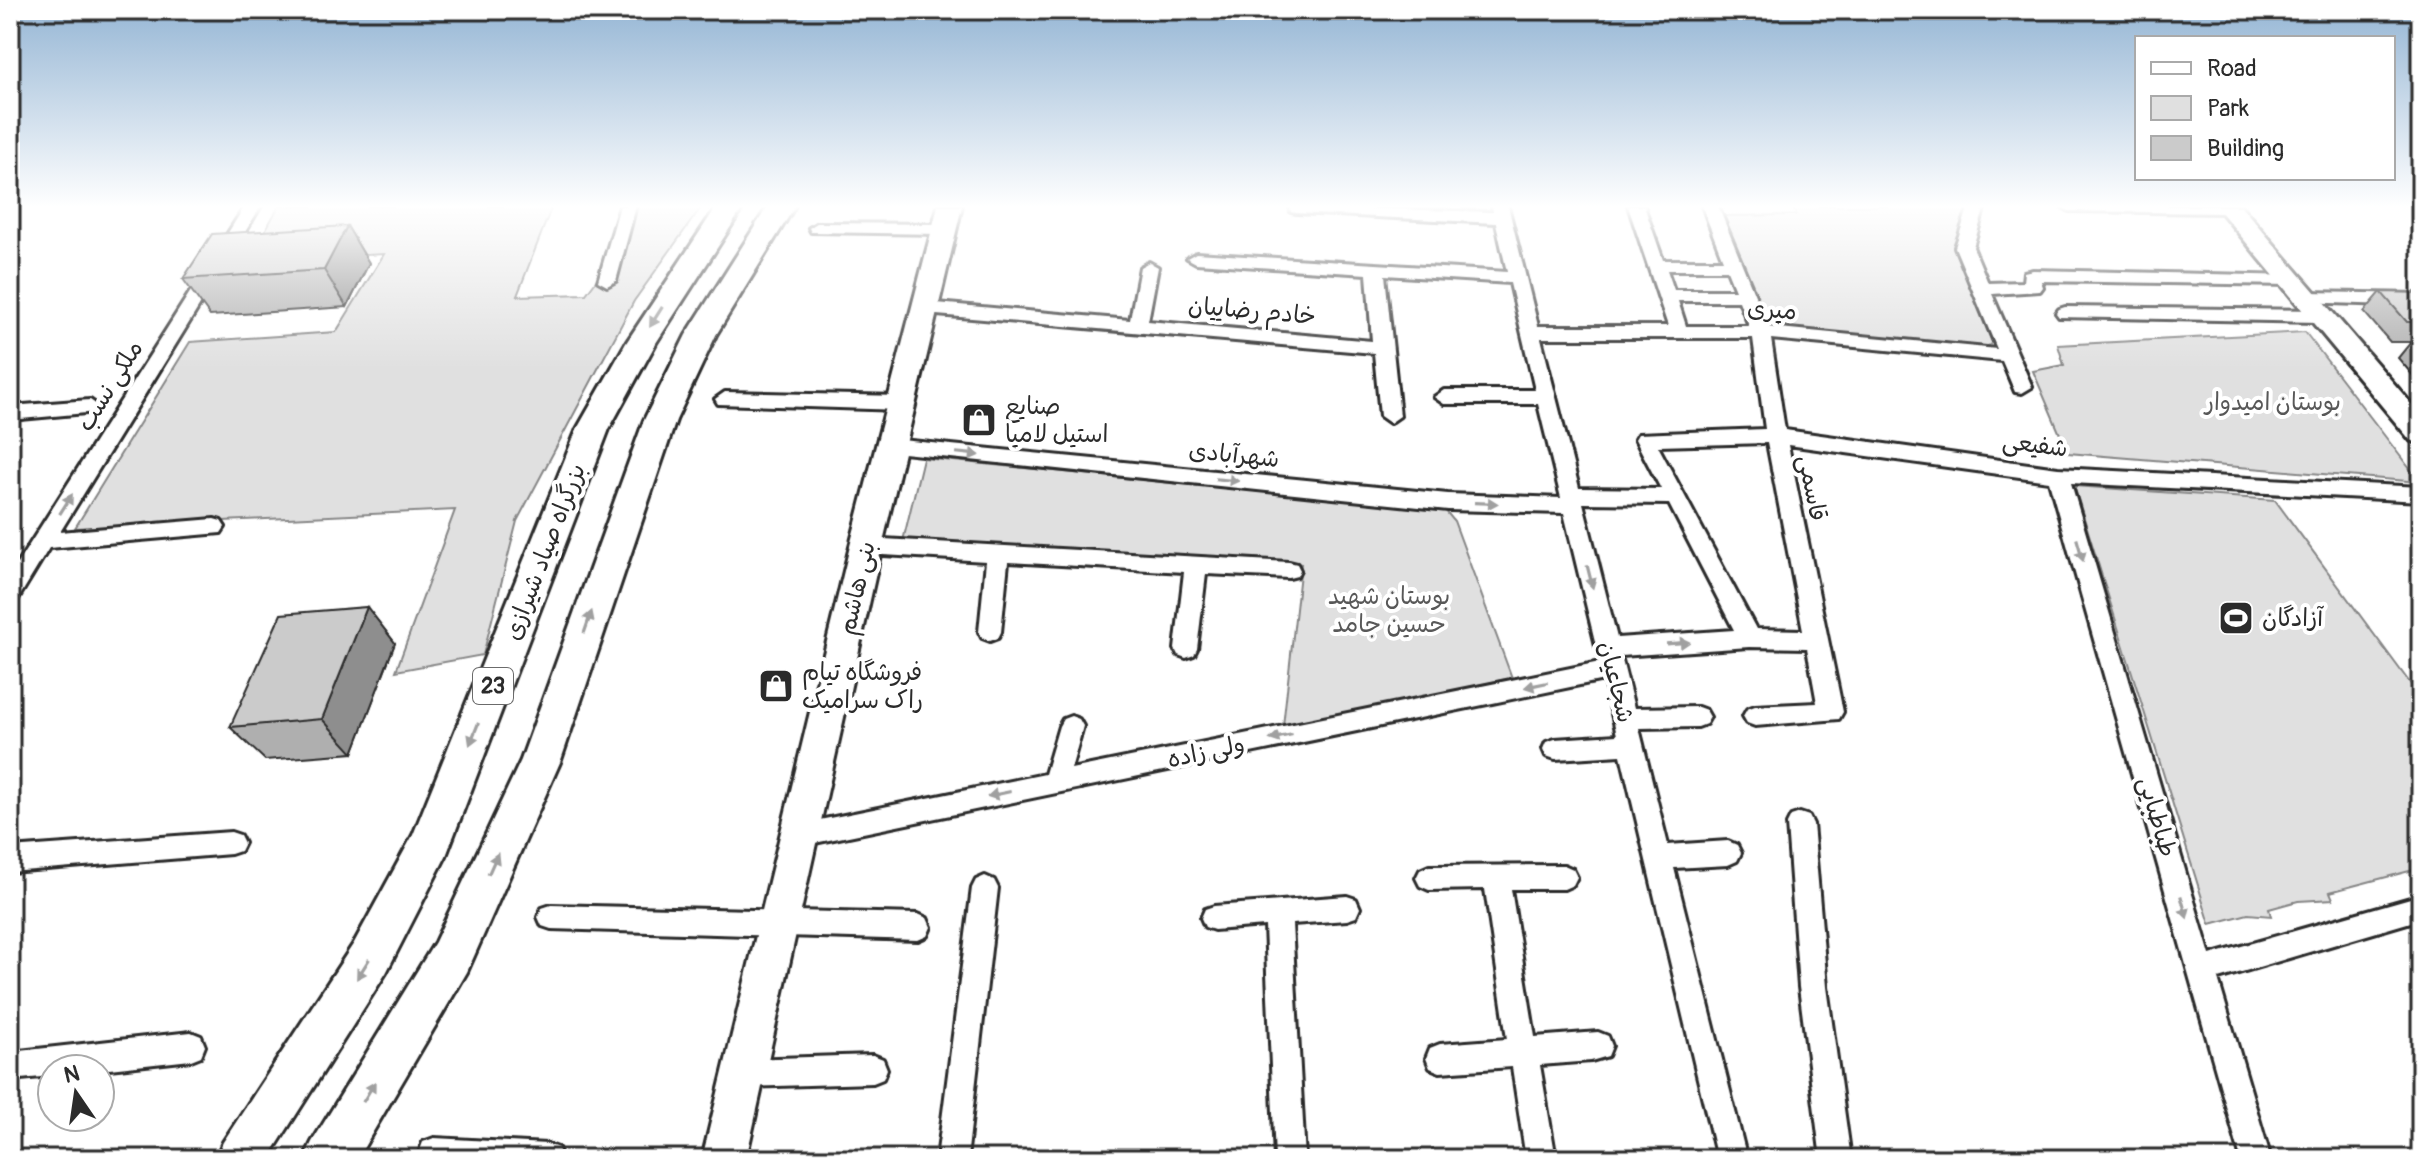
<svg xmlns="http://www.w3.org/2000/svg" width="2431" height="1169" viewBox="0 0 2431 1169" font-family="Pangolin,'Playpen Sans Arabic',sans-serif">
	<style>
		.green { fill: #e0e0e0; stroke: #868686; stroke-width: 2 }
		.lines { fill: none; stroke-linecap: round; stroke-linejoin: round }
		.minor-casing { stroke: #2b2b2b; stroke-width: 6 }
		.secondary-casing { stroke: #2b2b2b; stroke-width: 6 }
		.trunk-casing { stroke: #2b2b2b; stroke-width: 6 }
		.minor { fill: #fff; fill-rule: evenodd }
		.secondary { fill: #fff; fill-rule: evenodd }
		.trunk { fill: #fff; fill-rule: evenodd }
		.wall { fill: #afafaf; stroke: #2b2b2b; stroke-width: 2 }
		.shaded-wall { fill: #8e8e8e; stroke: #2b2b2b; stroke-width: 2 }
		.building { fill: #cbcbcb; stroke: #2b2b2b; stroke-width: 2 }
		.oneway { fill: #a0a0a0 }
		.labels { text-anchor: middle; dominant-baseline: central; stroke-width: 8; stroke-linejoin: round; paint-order: stroke }
		.shield { fill: #fff; stroke: #6b6b6b; stroke-width: 2 }
		.shield-label { font-size: 22px; font-weight: bold; fill: #2b2b2b }
		.street-label { font-size: 24px; fill: #2b2b2b; stroke: #fff }
		.park-label { font-size: 24px; fill: #585858; stroke: #fff }
		.poi-label { font-size: 24px; fill: #2b2b2b; stroke: #fff; text-anchor: start }
	</style>
	<rect width="100%" height="100%" fill="#fff"/>
	<filter id="ink" filterUnits="userSpaceOnUse"><feTurbulence type="fractalNoise" baseFrequency=".0125" numOctaves="2"/><feDisplacementMap in="SourceGraphic" scale="16" xChannelSelector="R" yChannelSelector="G"/><feConvolveMatrix kernelMatrix="1 2 1 2 8 2 1 2 1" color-interpolation-filters="sRGB"/></filter>
	<g filter="url(#ink)">
		<path class="green" d="M279,206H552L517,296L586,294L628,237L636,206H702L634,301L517,521L483,655L396,671L455,510L75,528L190,342L336,332L384,254L248,261Z
			M1792,206H1967L1956,243L1995,340L1985,349L1765,326L1723,216L1796,215Z
			M2305,332L2420,482L2068,453L2033,371L2064,365L2058,345Z
			M923,458L1445,510L1454,521L1512,678L1283,726L1301,564L903,541Z
			M2074,486L2275,500L2421,698V868L2330,892L2333,899L2298,901L2269,909L2271,916L2248,914L2210,924Z"/>
		<g class="lines">
			<g class="minor-casing">
				<path id="minor" d="M245,206H261L60,532L214,519L221,521L225,527L221,533L49,548L18,599L10,602V575Z
					M620,206H636L616,281L607,286L598,281Z
					M1290,206L1493,212L1492,206H1508L1538,326H1668L1628,206H1644L1663,260H1723L1702,206H1718L1768,327L1997,349L1955,247L1969,206H1985L1973,247L1988,283L2023,282L2024,272L2033,270L2297,276L2300,280L2297,284L2291,285L2041,281L2043,287L2040,291L1992,294L2032,387L2022,393L2015,392L2002,361L1771,339L1785,430L2058,468L2421,487V501L2071,483L2210,955L2421,895V919L2218,979L2271,1159H2241L2049,481L1788,445L1843,712L1839,719L1755,726L1747,723L1743,716L1747,709L1755,706L1817,703L1807,648L1749,647L1621,656L1634,708L1698,707L1706,710L1710,717L1706,724L1698,727L1639,728L1668,845L1728,841L1737,845L1741,853L1737,861L1728,865L1674,868L1747,1159H1717L1621,755L1555,759L1546,756L1543,749L1546,742L1555,739L1617,735L1604,680L800,846L791,843L787,835L791,827L800,824L1045,774L1059,726L1063,719L1071,716L1079,719L1083,726L1071,769L1600,662L1564,513L1448,510L884,451L881,446L884,441L891,439L1448,494L1561,498L1538,404H1444L1434,397L1444,390H1535L1510,283L1385,275L1400,416L1390,423L1380,416L1374,353L925,314L916,308L925,302L1130,320L1140,267L1149,262L1158,267L1148,321L1372,341L1367,274L1196,263L1187,258L1196,253L1507,272L1496,223L1297,213L1291,212ZM1667,270H1727L1735,290H1674ZM1678,301H1739L1749,326H1686ZM1541,338H1753L1765,429L1638,434L1635,439L1661,489L1579,488ZM1767,443L1803,630L1756,629L1658,446ZM1583,503L1669,504L1734,630L1617,638Z
					M2061,206H2237L2238,208L2230,213L2069,211Z
					M817,223L944,224L953,229L944,234L811,232L809,228Z
					M2306,292L2421,294V306L2300,302L2297,298Z
					M2065,307L2322,310L2331,316L2322,322L2059,317L2056,313L2059,309Z
					M725,392L901,396L911,403L901,410L718,404L715,399Z
					M90,400L100,407L97,412L10,420V406Z
					M866,538L1289,562L1297,564L1300,570L1297,576L1289,578L1206,574L1197,649L1194,655L1186,658L1178,655L1175,649L1184,572L1008,562L1001,632L998,638L990,641L982,638L979,632L986,561L866,554L858,552L855,546L858,540Z
					M1800,813L1809,816L1813,824L1827,987L1851,1159H1821L1799,987L1787,824L1791,816Z
					M231,832L240,835L244,843L240,851L231,854L10,872V848Z
					M1564,865L1573,869L1577,877L1573,885L1564,889H1511L1535,1037L1598,1032L1608,1036L1612,1046L1608,1056L1591,1061L1540,1065L1556,1159H1526L1512,1067L1440,1072L1430,1068L1426,1058L1430,1048L1440,1044L1507,1039L1485,889L1429,890L1420,886L1416,878L1420,870L1429,866Z
					M985,876L994,880L998,888L967,1159H937L972,888L976,880Z
					M1347,896L1356,899L1360,908L1356,917L1347,920L1292,924L1305,1159H1275L1265,926L1214,930L1205,927L1201,918L1205,909L1214,906Z
					M551,905L918,914L927,918L931,927L927,936L918,940L551,929L542,926L538,917L542,908Z
					M191,1032L201,1036L205,1046L201,1056L191,1060L100,1070L52,1069V1076L10,1080V1052Z
					M873,1055L883,1059L887,1069L883,1079L873,1083L744,1087L734,1083L730,1073L734,1063L744,1059Z
					M434,1138L547,1144L558,1148L562,1159H421L419,1153L423,1142Z"/>
			</g>
			<g class="secondary-casing">
				<path id="secondary" d="M938,206H962L882,546L746,1159H702L850,546Z
					M2216,206H2241L2421,415V444L2411,441Z"/>
			</g>
			<g class="trunk-casing">
				<path id="trunk" d="M717,206H744L656,343L609,429L446,856L386,973L268,1159H215L223,1142L354,943L413,835L577,429L626,343Z
					M768,206H795L716,335L676,420L561,760L467,972L357,1159H304L312,1142L435,942L521,760L644,420L686,335Z"/>
			</g>
			<use href="#minor" class="minor"/>
			<use href="#secondary" class="secondary"/>
			<use href="#trunk" class="trunk"/>
		</g>
		<path class="wall" d="M347,226L369,263L347,307L210,316L183,279Z
			M2381,292L2421,293V385L2398,358L2411,342H2390L2364,312Z
			M367,607L395,643L353,753L265,760L230,727Z"/>
		<path class="shaded-wall" d="M347,226L369,263L347,307L324,270Z
			M367,607L395,643L353,753L322,719Z"/>
		<path class="building" d="M347,226L324,270L183,279L212,234Z
			M2381,292L2421,293V322H2407Z
			M367,607L322,719L230,727L281,614Z"/>
		<defs><path id="oneway-solid" d="M-6-.8H1V-3.2L6.5 0L1 3.2V.8H-6Z" transform="scale(2)"/></defs>
		<g class="oneway">
			<use href="#oneway-solid" transform="translate(656 317) rotate(122)"/>
			<use href="#oneway-solid" transform="translate(968 454) rotate(6)"/>
			<use href="#oneway-solid" transform="translate(1227 480) rotate(6)"/>
			<use href="#oneway-solid" transform="translate(1486 503) rotate(2)"/>
			<use href="#oneway-solid" transform="translate(66 504) rotate(-58)"/>
			<use href="#oneway-solid" transform="translate(2080 550) rotate(74)"/>
			<use href="#oneway-solid" transform="translate(1590 577) rotate(76)"/>
			<use href="#oneway-solid" transform="translate(588 622) rotate(-71)"/>
			<use href="#oneway-solid" transform="translate(1678 643) rotate(-4)"/>
			<use href="#oneway-solid" transform="translate(1536 685) rotate(168)"/>
			<use href="#oneway-solid" transform="translate(474 734) rotate(112)"/>
			<use href="#oneway-solid" transform="translate(1281 737) rotate(168)"/>
			<use href="#oneway-solid" transform="translate(999 794) rotate(168)"/>
			<use href="#oneway-solid" transform="translate(493 864) rotate(-66)"/>
			<use href="#oneway-solid" transform="translate(2184 907) rotate(74)"/>
			<use href="#oneway-solid" transform="translate(363 969) rotate(122)"/>
			<use href="#oneway-solid" transform="translate(369 1092) rotate(-59)"/>
		</g>
	</g>
	<linearGradient id="sky" x2="0" y2="1"><stop stop-color="#94b5d4"/><stop offset="0.56" stop-color="#fff"/><stop offset="1" stop-color="#fff" stop-opacity="0"/></linearGradient>
	<rect width="2431" height="369" fill="url(#sky)"/>
	<defs>
		<g id="shop-square" transform="scale(1.8)"><rect x="-9" y="-9" width="18" height="18" rx="4" fill="#2b2b2b" stroke="#fff"/><path d="M-5-2.5h2.3a2.7 3.5 0 0 1 5.4 0H5L5.5 6h-11ZM-1.5-2.5h3a1.5 2.3 0 0 0-3 0Z" fill="#fff"/></g>
		<g id="stadium-square" transform="scale(1.8)"><rect x="-9" y="-9" width="18" height="18" rx="4" fill="#2b2b2b" stroke="#fff"/><path d="M0-5a6.5 5 0 1 0 0 10a6.5 5 0 1 0 0-10ZM-3.5-1.8h7v3.6h-7Z" fill="#fff"/></g>
	</defs>
	<g fill-rule="evenodd">
		<use href="#shop-square" x="979" y="420"/>
		<use href="#stadium-square" x="2236" y="618"/>
		<use href="#shop-square" x="776" y="686"/>
	</g>
	<g class="labels">
		<rect class="shield" x="473" y="668" width="40" height="36" rx="6"/>
		<g class="shield-label">
			<text x="493" y="686">23</text>
		</g>
		<g class="street-label">
			<text transform="translate(1772 310) rotate(4)">میری</text>
			<text transform="translate(1252 311) rotate(5)">خادم رضاییان</text>
			<text transform="translate(110 386) rotate(-58)">ملکی نسب</text>
			<text transform="translate(2035 445) rotate(7)">شفیعی</text>
			<text transform="translate(1234 455) rotate(6)">شهرآبادی</text>
			<text transform="translate(1812 488) rotate(79)">قاسمی</text>
			<text transform="translate(545 552) rotate(-69)">بزرگراه صیاد شیرازی</text>
			<text transform="translate(857 588) rotate(-77)">بنی هاشم</text>
			<text transform="translate(1616 682) rotate(76)">شجاعیان</text>
			<text transform="translate(1206 752) rotate(-12)">ولی زاده</text>
			<text transform="translate(2157 817) rotate(74)">طباطبایی</text>
		</g>
		<g class="park-label">
			<text x="2273" y="402">بوستان امیدوار</text>
			<text x="1389" y="596">بوستان شهید<tspan x="1389" dy="28">حسین جامد</tspan></text>
		</g>
		<g class="poi-label">
			<text x="1005" y="406">صنایع<tspan x="1005" dy="28">استیل لامیا</tspan></text>
			<text x="2262" y="618">آزادگان</text>
			<text x="802" y="672">فروشگاه تیام<tspan x="802" dy="28">راک سرامیک</tspan></text>
		</g>
	</g>
	<rect width="2431" height="1169" fill="none" stroke="#fff" stroke-width="40"/>
	<rect x="20" y="20" width="2391" height="1129" fill="none" stroke="#2b2b2b" stroke-width="3" filter="url(#ink)"/>
	<rect x="2135" y="36" width="260" height="144" fill="#ffffff" stroke="#aaaaaa" stroke-width="2"/>
	<rect x="2151" y="62" width="40" height="12" fill="#ffffff" stroke="#aaaaaa" stroke-width="2"/>
	<text x="2207" y="76" font-size="24" fill="#2b2b2b">Road</text>
	<rect x="2151" y="96" width="40" height="24" fill="#e0e0e0" stroke="#aaaaaa" stroke-width="2"/>
	<text x="2207" y="116" font-size="24" fill="#2b2b2b">Park</text>
	<rect x="2151" y="136" width="40" height="24" fill="#cbcbcb" stroke="#aaaaaa" stroke-width="2"/>
	<text x="2207" y="156" font-size="24" fill="#2b2b2b">Building</text>
	<g transform="translate(76 1093) rotate(347)"><circle r="38" fill="#ffffff" stroke="#aaaaaa" stroke-width="2"/>
	<path d="M0-6L14 30L0 20L-14 30Z" fill="#2b2b2b"/>
	<text y="-12" font-size="22" font-weight="bold" text-anchor="middle" fill="#2b2b2b">N</text>
	</g>
</svg>
